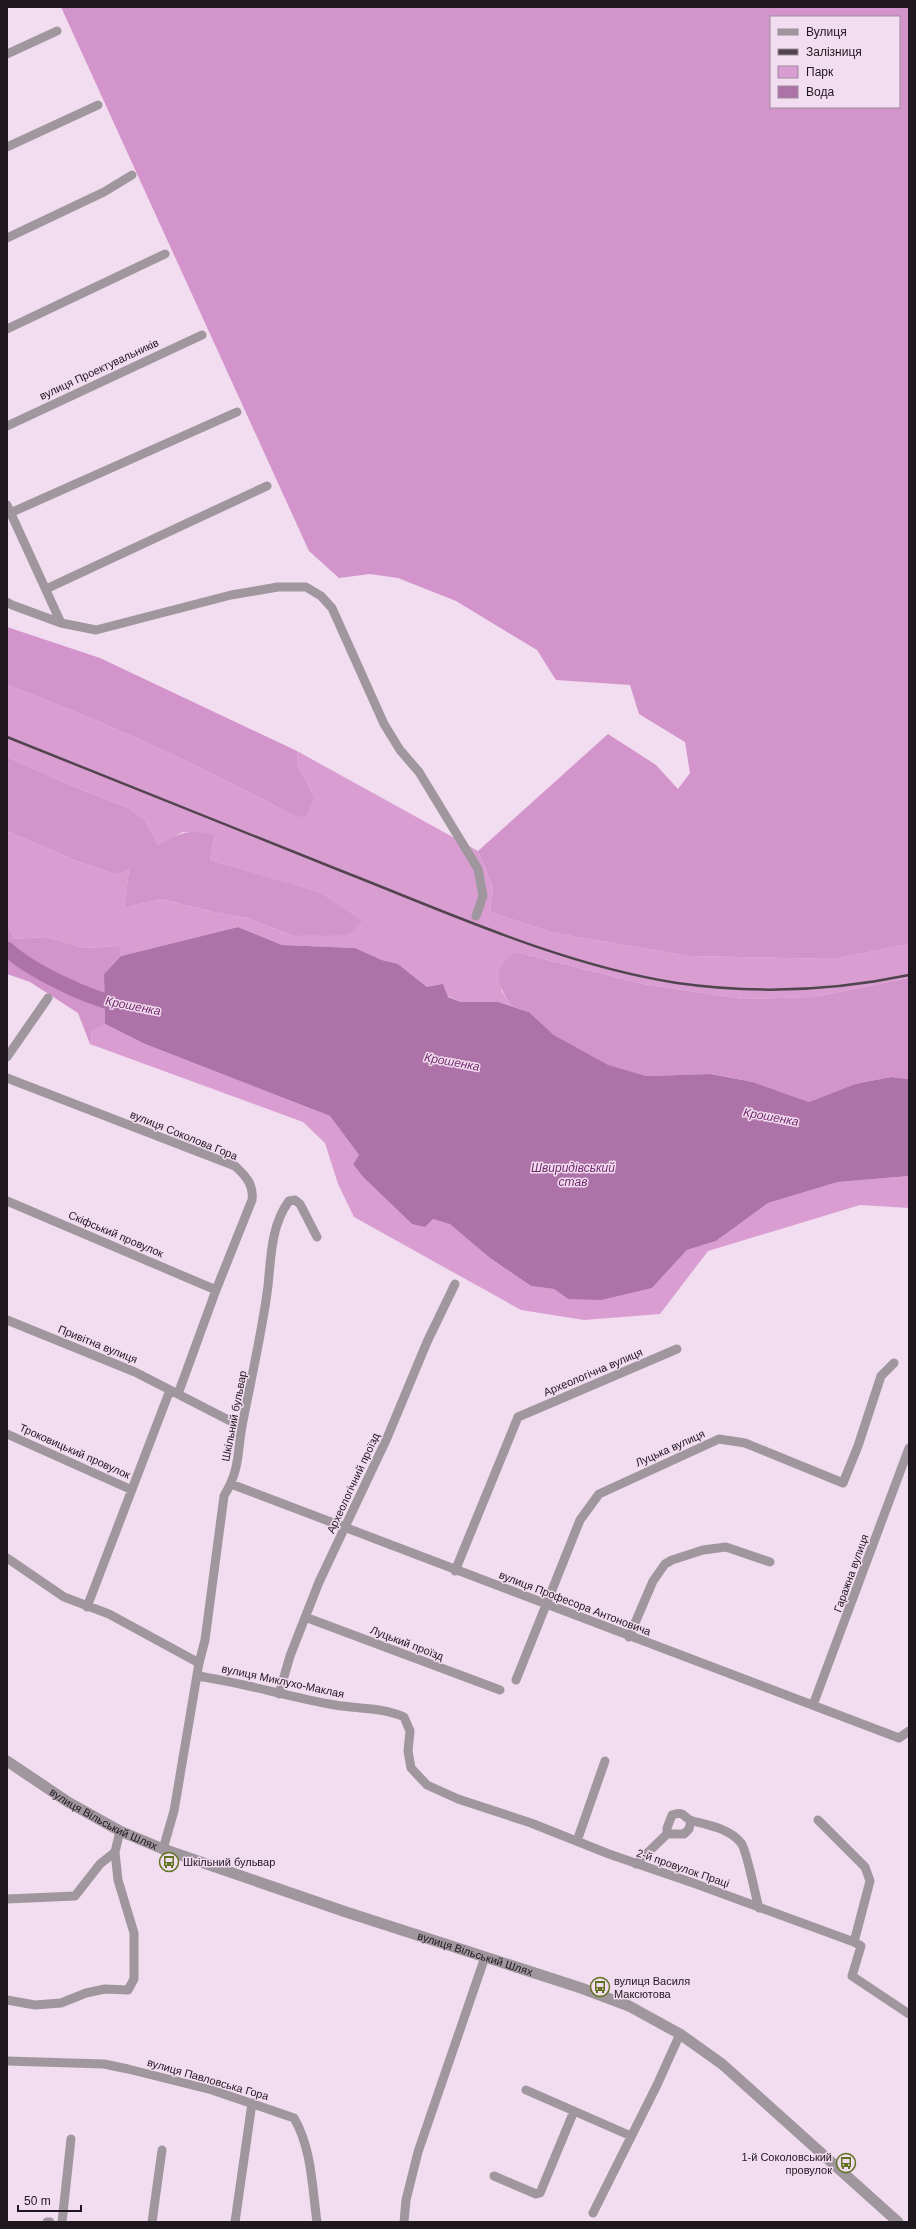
<svg xmlns="http://www.w3.org/2000/svg" width="916" height="2229" viewBox="0 0 916 2229" font-family="Arial,sans-serif">
	<style>
		.green { fill: #d99dd2 }
		.forest { fill: #d294cb; fill-rule: evenodd }
		.water { fill: #ad72a7 }
		.lines { fill: none; stroke-linecap: round; stroke-linejoin: round }
		.river { stroke: #ad72a7; stroke-width: 15 }
		.minor { stroke: #a0979e; stroke-width: 9 }
		.tertiary { stroke: #a0979e; stroke-width: 11 }
		.rail { stroke: #50454e; stroke-width: 2.5 }
		.labels { text-anchor: middle; dominant-baseline: central; stroke-width: 3; stroke-linejoin: round; paint-order: stroke }
		.street-label { font-size: 11px; fill: #1f171e; stroke: #f2dcef }
		.poi-label { font-size: 11px; fill: #1f171e; stroke: #f2dcef; text-anchor: start }
		.water-label { font-size: 12px; font-style: italic; fill: #72296d; stroke: #f2dcef }
	</style>
	<rect width="100%" height="100%" fill="#f2dcef"/>
	<path class="green" d="M7,685C106,722 202,766 294,816L314,796L298,766L297,751L478,851L493,887L490,912L554,933L689,956L834,959L909,944V978L814,997L743,999L643,984L516,952L501,990L511,1006L498,1002H461L427,987L398,964L382,960L355,948L282,945L238,927L121,956L118,946L83,948L47,937L14,939L7,923V831L72,859L117,875L129,870L124,908L161,899L213,912L247,918L294,936L348,934L275,880L210,860L215,835L183,832L158,845L145,820L129,808L77,788L7,757Z
		M105,1024L145,1044L330,1116L359,1155L353,1164L363,1177L412,1224L433,1219L450,1223L490,1258L531,1286L554,1289L568,1299L652,1288L687,1250L716,1241L768,1203L838,1182L909,1176V1208L860,1205L708,1251L660,1314L584,1320L521,1310L354,1217L338,1184L325,1143L303,1122L90,1044L92,1031Z"/>
	<path class="forest" d="M61,7H909V944L834,959L689,956L554,933L490,912L493,887L478,851L608,734L656,765L678,789L690,773L685,742L639,714L630,685L556,680L537,650L456,601L398,578L370,574L339,578L309,551ZM771,17H899V107H771Z
		M7,627L100,658L297,751L298,766L314,796L306,817L294,816C202,766 106,722 7,685Z
		M7,757L77,788L129,808L145,820L158,845C181,832 189,829 215,835L210,860L320,893L362,921L348,935L294,936L247,918L213,912L161,899L124,908L129,870L117,875L72,859L7,831Z
		M7,923L14,939L47,937L83,948L119,946L121,956L104,974L105,1024L92,1031L90,1044L78,1013L30,982L7,974Z
		M516,952L643,984L743,999L814,997L909,978V1079L891,1077L855,1084L809,1102L753,1082L712,1074L646,1076L608,1066L554,1035L529,1012L511,1006C497,983 491,969 516,952Z"/>
	<path class="water" d="M238,927L282,945L355,948L382,960L398,964L427,987L443,984L448,997L461,1002H498L529,1012L554,1035L608,1065L646,1076L711,1074L753,1082L809,1102L855,1084L891,1077L909,1079V1176L838,1182L768,1203L716,1241L687,1250L652,1288L601,1300L568,1299L554,1289L531,1286L490,1258L450,1224L433,1219L425,1227L412,1224L363,1177L353,1164L359,1155L330,1116L145,1044L105,1024L104,974L121,956Z"/>
	<g class="lines">
		<path class="river" d="M7,949C32,972 92,1000 125,1006"/>
		<path class="minor" d="M7,54L57,31
			M7,147L98,105
			M7,238L104,192L132,175
			M7,329L165,254
			M7,426L202,335
			M7,505L61,623
			M10,513L237,412
			M46,589L267,486
			M7,602L12,605L61,623L96,630L231,595L278,587H306L321,596L332,608L384,724L400,750L419,772L478,869L483,896L476,916
			M7,1057L48,998
			M7,1078L235,1166C246,1176 254,1185 252,1200L216,1290L178,1394
			M7,1201L216,1290
			M7,1320L135,1372L242,1427
			M7,1434L132,1490
			M231,1484L899,1738L909,1731
			M7,1558L64,1597L109,1614L199,1663
			M455,1571L518,1417L677,1349
			M87,1607L170,1390
			M305,1617L500,1690
			M629,1637L653,1581L665,1564L672,1560L703,1550L726,1547L770,1562
			M198,1676C244,1683 289,1697 335,1705C358,1709 382,1707 404,1717L410,1731L408,1751L411,1768L427,1785L458,1799L531,1823L609,1854L696,1884L854,1942L861,1946L852,1976L909,2014
			M516,1680L580,1520L599,1494L719,1439L745,1443L843,1483L858,1446L881,1376L894,1363
			M279,1694L290,1656L319,1582L387,1438L427,1342L455,1284
			M813,1705L909,1448
			M818,1820L865,1867L870,1881L854,1942
			M667,1834H684L689,1829L691,1821
			M577,1841L605,1761
			M163,1849L174,1811L199,1663L205,1640L224,1496C240,1469 237,1455 242,1426C251,1379 262,1333 268,1286C271,1257 271,1225 289,1201L295,1200L300,1204L317,1237
			M636,1864L667,1834V1828L672,1815C686,1810 683,1819 693,1821C709,1825 730,1829 741,1843C747,1850 755,1895 759,1908
			M7,1899L75,1896L100,1864L115,1852
			M7,2000L35,2005L61,2003L86,1993L105,1989L128,1990L134,1979V1933L118,1880L115,1852L120,1831
			M7,2061L104,2064L128,2069L212,2090L294,2118C312,2149 312,2187 317,2222
			M526,2090L631,2136
			M494,2176L536,2194L540,2193L574,2111
			M593,2213L657,2085L680,2034
			M47,2222H50
			M62,2222L71,2139
			M152,2222L162,2150
			M235,2222L252,2103
			M404,2222L406,2200L418,2152L485,1957"/>
		<path class="tertiary" id="s1" d="M7,1761L68,1802L120,1831L163,1849L346,1912L581,1988L629,2006L680,2034L722,2064L898,2222"/>
		<path class="rail" d="M7,737C117,782 228,826 339,870C447,912 561,965 677,983C754,994 833,991 909,975"/>
	</g>
	<defs>
		<g id="bus-ring" transform="scale(1)"><circle r="9.5" fill="#f2dcef" stroke="#60721f" stroke-width="1.5"/><path d="M-5-6H5V4H4V6H2V4H-2V6H-4V4H-5ZM-3.5-4V0h7V-4ZM-3.5 1.2v1.5H-2V1.2ZM2 1.2v1.5H3.5V1.2Z" fill="#60721f"/></g>
	</defs>
	<g fill-rule="evenodd">
		<use href="#bus-ring" x="169" y="1862"/>
		<use href="#bus-ring" x="600" y="1987"/>
		<use href="#bus-ring" x="846" y="2163"/>
	</g>
	<g class="labels">
		<g class="street-label">
			<text transform="translate(99 369) rotate(-25)">вулиця Проектувальників</text>
			<text transform="translate(184 1135) rotate(22)">вулиця Соколова Гора</text>
			<text transform="translate(116 1234) rotate(23)">Скіфський провулок</text>
			<text transform="translate(98 1344) rotate(22)">Привітна вулиця</text>
			<text transform="translate(593 1372) rotate(-23)">Археологічна вулиця</text>
			<text transform="translate(234 1416) rotate(-79)">Шкільний бульвар</text>
			<text transform="translate(670 1448) rotate(-24)">Луцька вулиця</text>
			<text transform="translate(75 1451) rotate(24)">Троковицький провулок</text>
			<text transform="translate(353 1483) rotate(-65)">Археологічний проїзд</text>
			<text transform="translate(851 1573) rotate(-70)">Гаражна вулиця</text>
			<text transform="translate(575 1603) rotate(21)">вулиця Професора Антоновича</text>
			<text transform="translate(407 1643) rotate(21)">Луцький проїзд</text>
			<text transform="translate(283 1681) rotate(12)">вулиця Миклухо-Маклая</text>
			<text stroke="none"><textPath href="#s1" startOffset="113">вулиця Вільський Шлях</textPath></text>
			<text transform="translate(683 1868) rotate(19)">2-й провулок Праці</text>
			<text stroke="none"><textPath href="#s1" startOffset="509">вулиця Вільський Шлях</textPath></text>
			<text transform="translate(208 2079) rotate(16)">вулиця Павловська Гора</text>
		</g>
		<g class="poi-label">
			<text x="183" y="1862">Шкільний бульвар</text>
			<text x="614" y="1981">вулиця Василя<tspan x="614" dy="13">Максютова</tspan></text>
			<text x="832" y="2157" text-anchor="end">1-й Соколовський<tspan x="832" dy="13">провулок</tspan></text>
		</g>
		<g class="water-label">
			<text transform="translate(133 1006) rotate(11)">Крошенка</text>
			<text transform="translate(452 1062) rotate(10)">Крошенка</text>
			<text transform="translate(771 1117) rotate(10)">Крошенка</text>
			<text x="573" y="1168">Швиридівський<tspan x="573" dy="14">став</tspan></text>
		</g>
	</g>
	<rect width="916" height="2229" fill="none" stroke="#1f171e" stroke-width="16"/>
	<rect x="770" y="16" width="130" height="92" fill="#f2dcef" stroke="#9e8d9b"/>
	<rect x="778" y="29" width="20" height="6" fill="#a0979e" stroke="#9e8d9b"/>
	<text x="806" y="36" font-size="12" fill="#1f171e">Вулиця</text>
	<rect x="778" y="49" width="20" height="6" fill="#50454e" stroke="#9e8d9b"/>
	<text x="806" y="56" font-size="12" fill="#1f171e">Залізниця</text>
	<rect x="778" y="66" width="20" height="12" fill="#d99dd2" stroke="#9e8d9b"/>
	<text x="806" y="76" font-size="12" fill="#1f171e">Парк</text>
	<rect x="778" y="86" width="20" height="12" fill="#ad72a7" stroke="#9e8d9b"/>
	<text x="806" y="96" font-size="12" fill="#1f171e">Вода</text>
	<path d="M18 2205v6h63v-6" fill="none" stroke="#1f171e" stroke-width="2"/>
	<text x="24" y="2205" font-size="12" fill="#1f171e" stroke="#f2dcef" stroke-width="3" paint-order="stroke">50 m</text>
</svg>
